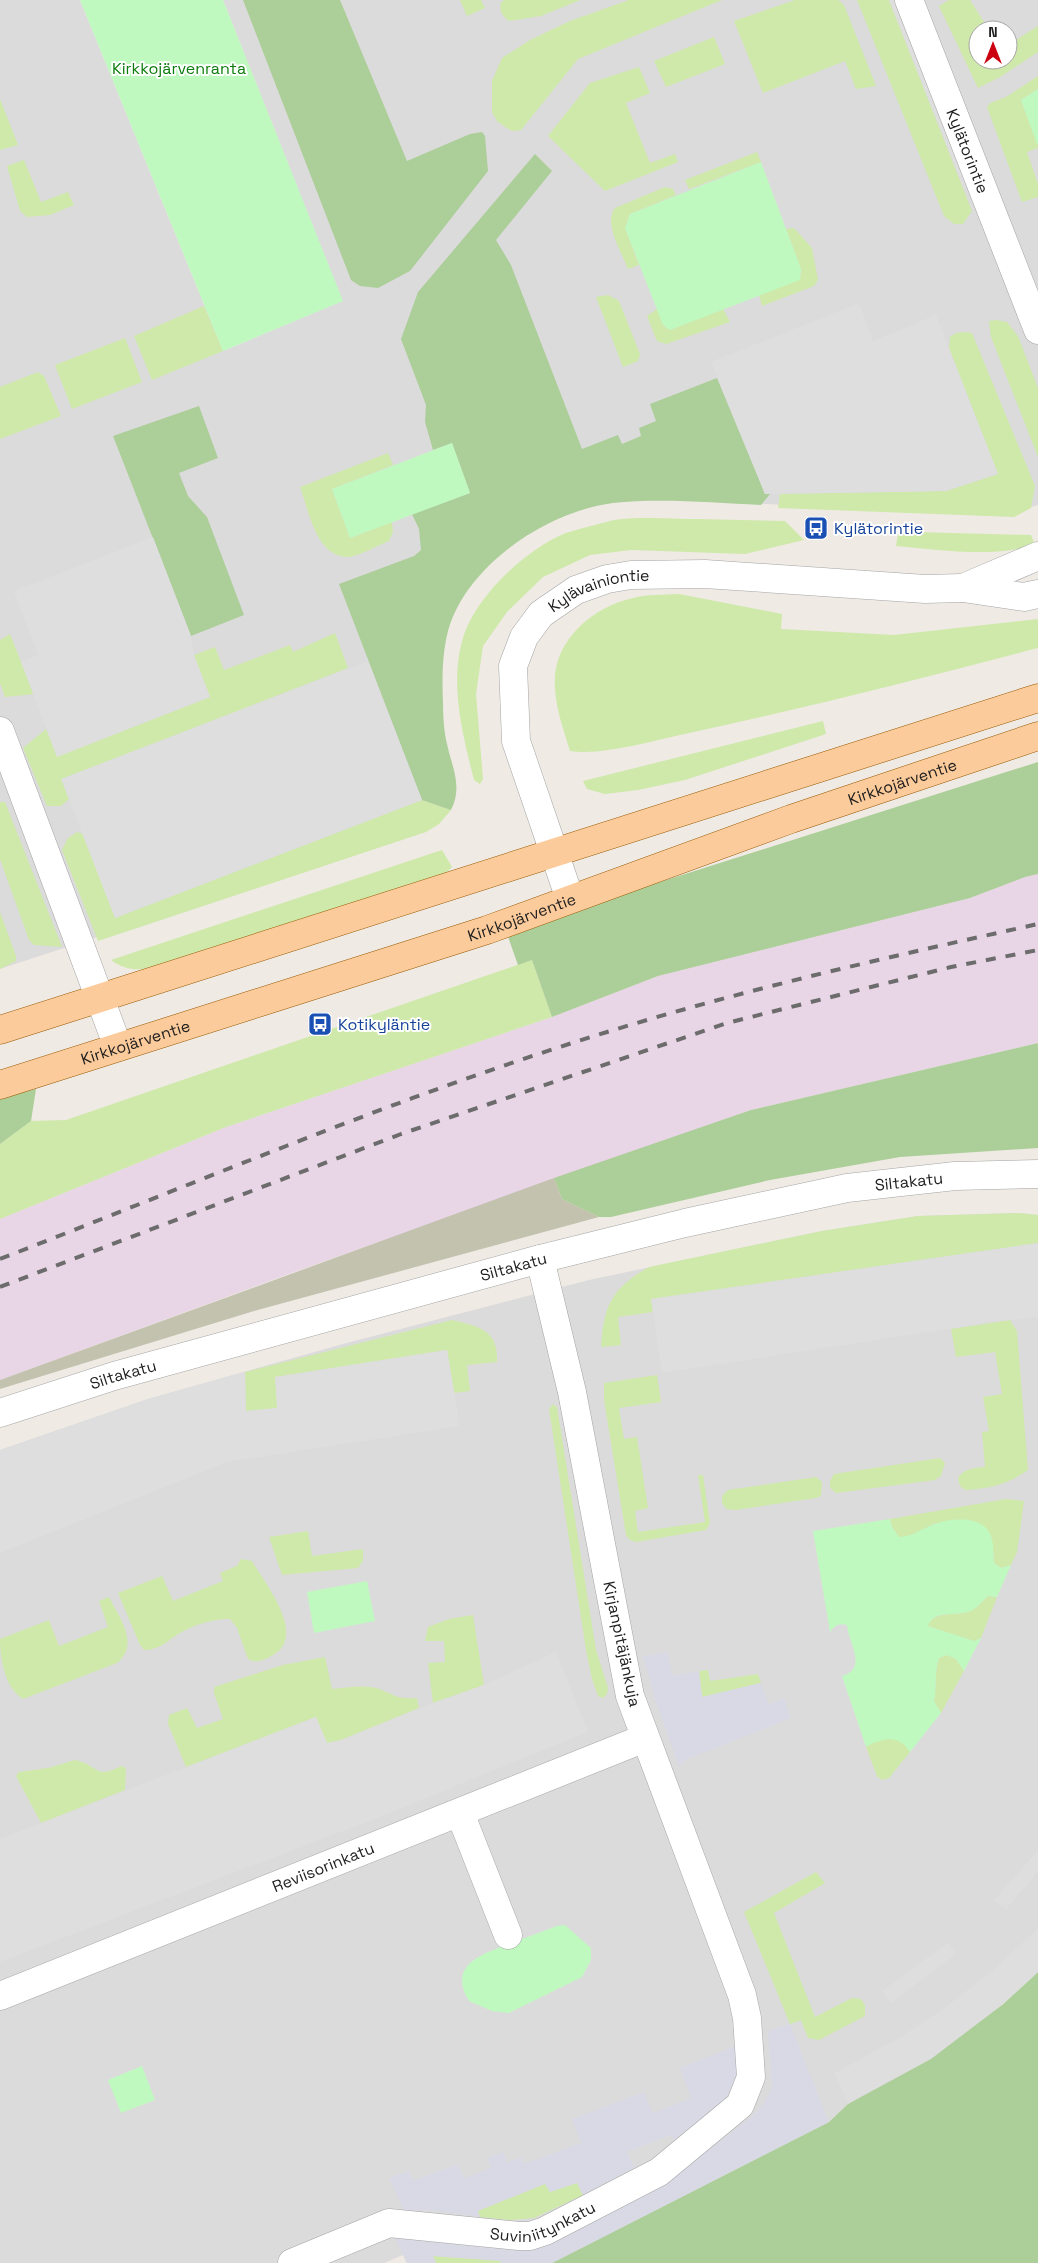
<svg xmlns="http://www.w3.org/2000/svg" width="1038" height="2263" viewBox="0 0 1038 2263" font-family="'Space Grotesk',sans-serif">
	<style>
		.residential { fill: #dcdbdb; fill-rule: evenodd }
		.industrial { fill: #e8d5e6 }
		.construction { fill: #c3c2af }
		.grass { fill: #cee9a9 }
		.forest { fill: #acce98 }
		.park { fill: #c0f9c0 }
		.parking { fill: #dedede }
		.plaza { fill: #d8d9e5 }
		.lines { fill: none; stroke-linecap: round; stroke-linejoin: round }
		.minor-casing { stroke: #a5a5a5; stroke-width: 29 }
		.major-casing { stroke: #975900; stroke-width: 29 }
		.minor { stroke: #fff; stroke-width: 28 }
		.major { stroke: #fccb9b; stroke-width: 28 }
		.rail { stroke: #6c6c6c; stroke-width: 4; stroke-dasharray: 10 10; stroke-linecap: butt }
		.labels { text-anchor: middle; dominant-baseline: central; stroke-width: 4; stroke-linejoin: round; paint-order: stroke }
		.park-label { font-size: 16px; fill: #0b7c0b; stroke: #fff }
		.street-label { font-size: 16px; fill: #1e1e1e; stroke: #fff }
		.transit-label { font-size: 16px; fill: #164399; stroke: #fff; text-anchor: start }
	</style>
	<rect width="100%" height="100%" fill="#efeae4"/>
	<path class="residential" d="M0,0H80L223,351L342,301L223,0H1038V505L999,516L594,495L498,536L447,596L427,665L449,786L447,811L429,828L0,969ZM978,30H1008V60H978Z
		M1019,1213L1038,1215V1972L931,2059L848,2104L829,2122L552,2263H407L403,2255L384,2263H0V1450L148,1399L343,1344L589,1280L822,1231L918,1216Z"/>
	<path class="industrial" d="M1038,874V1043L751,1110L294,1272L0,1380V1219L226,1127L552,1017L658,976L970,898L1025,877Z"/>
	<path class="construction" d="M554,1178L562,1199L599,1217L254,1311L0,1389V1380Z"/>
	<path class="grass" d="M460,0H481L485,8L467,16Z
		M505,0H580L541,16L509,21C502,16 499,11 501,2Z
		M629,0H722L578,59L521,130L512,131L505,127L497,121L492,112V81L502,58L530,40L570,21Z
		M795,0H838L844,5L876,86L856,89L845,61L763,93L734,21Z
		M857,0H889L972,211L963,224H954L944,216Z
		M949,0H970L989,30H978V60H1008V45L1038,26V52L1000,77L978,88L939,6Z
		M714,37L725,64L666,87L654,61Z
		M639,67L650,93L626,103L650,163L675,154L678,162L605,191L548,136L590,83Z
		M1038,76V89L1021,100L1038,144V148L1027,152L1038,184V197L1022,202L987,107L990,103L1006,97Z
		M0,99L18,145L0,150Z
		M757,152L761,162L689,189L685,180Z
		M24,160L41,202L68,192L74,205L50,215L27,217L20,211L7,166Z
		M665,187L673,189L676,195L630,214L625,228L639,265L628,269C622,253 603,223 615,208Z
		M794,228L812,248L818,280L814,286L762,306L759,295L800,279L801,269L786,229Z
		M608,295L619,301L640,354L638,361L623,367L596,297Z
		M204,306L223,351L152,380L134,336Z
		M657,309L663,325L670,330L723,309L730,322L666,344L657,341L647,316Z
		M996,320L1007,322L1018,336L1038,388V457L991,337L989,321Z
		M965,332L972,333L1035,486L1031,508L1014,517L778,508L780,494L946,491L998,474L949,348L950,337L956,333Z
		M125,338L142,382L72,409L55,365Z
		M38,372L44,376L61,416L0,439V387Z
		M388,453L393,465L332,489L350,538L392,522L393,532L389,541C379,545 357,557 348,557C316,557 309,511 300,487Z
		M697,519L785,521L804,540L745,554L631,550L590,555L543,577L507,612L483,646L476,694L483,779L480,784L474,780C463,736 449,684 463,638C476,596 526,549 566,533C581,528 599,524 614,520C638,516 672,519 697,519Z
		M914,532L1031,535L1035,545C989,558 943,550 896,546L898,534Z
		M679,594L782,614L781,629L894,635L1038,619V648C922,678 806,708 689,733C656,740 602,756 570,751C564,731 556,709 555,688C551,642 592,607 633,598C648,594 664,595 679,594Z
		M335,633L348,668L62,779L69,799L61,806H47L23,748L46,729L57,756L210,697L194,655L215,647L224,670L290,645L293,652Z
		M10,634L34,694L5,697L0,683V640Z
		M823,721L826,734L685,780L638,790L605,794L587,789L583,781Z
		M422,800L451,810L439,824L426,832L98,941L62,850L68,838L77,832L83,834L115,918Z
		M0,802H5L62,947L34,945L29,940L0,859Z
		M442,850L452,867L445,874L165,965C143,969 131,974 111,960Z
		M0,912L16,956V961L0,969Z
		M532,960L552,1017L226,1127L0,1219V1144L31,1121L66,1120Z
		M1019,1213L1038,1215V1243L651,1299L653,1312L618,1317L621,1345L601,1347C604,1305 611,1289 649,1267L822,1231L918,1216Z
		M452,1320C478,1326 499,1330 497,1362L467,1365L470,1391L454,1393L447,1350L275,1377L278,1408L246,1411L245,1372Z
		M1010,1320L1017,1331L1028,1470C1009,1484 988,1489 965,1490L960,1486L958,1478C964,1468 974,1468 985,1467L982,1432L989,1431L983,1397L1002,1394L995,1352L956,1357L951,1329Z
		M657,1375L661,1402L619,1408L624,1439L637,1437L648,1508L635,1511L638,1532L705,1522L698,1475H703L710,1523L706,1530L636,1542L630,1540L626,1535L604,1400V1383Z
		M553,1404L557,1407L596,1650L608,1688L607,1694L603,1698L598,1696L592,1679L586,1650L549,1409Z
		M940,1458L945,1463L941,1476L935,1480L836,1493L830,1488V1481L834,1474Z
		M816,1477L822,1482L821,1496L816,1498L736,1510L726,1509L722,1503V1496L728,1490Z
		M1006,1499L1024,1501L1017,1552L1011,1565L1001,1568L994,1563L993,1550L936,1523L907,1537H899L892,1527L890,1519Z
		M308,1531L312,1556L363,1549V1561L358,1568L282,1575L269,1537Z
		M241,1559L252,1561C264,1582 308,1636 273,1655C264,1660 257,1664 248,1659L237,1628L230,1619C215,1618 193,1625 180,1633C168,1640 160,1650 144,1650L140,1645L118,1593L162,1576L173,1601L223,1581L220,1573L237,1566Z
		M988,1596L997,1597L981,1638L974,1641L927,1626C936,1609 956,1617 970,1611C978,1608 982,1601 988,1596Z
		M109,1597C120,1619 140,1644 117,1663L23,1699C5,1688 0,1659 0,1639L49,1620L59,1646L108,1627L99,1601Z
		M473,1615L484,1685L433,1703L428,1663L445,1662L444,1641H425L428,1627L449,1619Z
		M947,1655L956,1659L964,1671L941,1713L934,1701C937,1687 934,1672 939,1658Z
		M325,1657L332,1689C347,1688 364,1684 379,1689C398,1696 395,1699 417,1698L419,1708L341,1740L327,1743L316,1717L186,1767L168,1724L169,1715L187,1708L197,1728L223,1719L214,1693V1687L283,1665Z
		M708,1670L710,1681L758,1674L761,1683L702,1697L699,1671Z
		M893,1738L904,1743L910,1752L889,1778L882,1780L877,1776L866,1747L880,1739Z
		M75,1760C99,1765 95,1780 121,1766L126,1768L125,1790L41,1823L16,1776L19,1772L48,1768Z
		M816,1872L825,1883L774,1913L815,2017L852,1998L861,1999L865,2005V2016L819,2040L808,2038L801,2020L790,2024L744,1912Z
		M546,2183L550,2192L577,2183L583,2195L534,2218L511,2220L480,2217L477,2211Z
		M433,2256L503,2261L499,2263H436Z"/>
	<path class="forest" d="M243,0H340L407,161L470,134L482,132L485,136L488,171L410,271L378,288L360,286L351,280Z
		M535,154L552,171L496,240L511,265L582,449L618,435L622,444L641,436L639,428L656,421L650,404L717,378L765,494H770L761,505C713,503 662,498 613,503C548,511 466,565 448,631C442,654 442,680 443,703C443,716 444,732 447,744C452,767 463,787 451,810L422,800L339,584L414,556L421,550L419,529L412,514L470,493L452,443L433,450L425,422L426,405L401,339L418,292Z
		M199,406L218,458L179,473L188,496L207,517L244,615L191,636L113,436Z
		M1038,762V874L1025,877L970,898L658,976L552,1017L532,960L518,965L506,931Z
		M1038,1043V1148L900,1157L770,1180L611,1217H599L562,1199L554,1178L751,1110Z
		M36,1089L31,1121L0,1144V1098Z
		M1038,1972V2263H552L829,2122L848,2104L1002,2005Z"/>
	<path class="park" d="M80,0H223L343,301L223,351Z
		M1038,89V144H1037L1021,100Z
		M761,162L801,269L800,280L670,330L663,325L625,228L630,214Z
		M452,443L470,493L350,538L332,489Z
		M890,1519L892,1527L899,1537C912,1537 923,1528 935,1524C951,1518 984,1515 991,1536C994,1544 993,1555 994,1563L1001,1568L1011,1565L997,1597L988,1596C982,1601 978,1608 970,1611C956,1617 934,1609 928,1626L974,1641L981,1638L964,1671L956,1659L947,1655L939,1658C934,1672 937,1687 934,1701L941,1713L910,1752C898,1734 883,1738 866,1747L842,1676C868,1668 849,1645 847,1625C839,1623 835,1625 830,1632L813,1531Z
		M367,1581L375,1621L314,1633L307,1592Z
		M565,1925L591,1948V1960L582,1977L509,2013L492,2011L469,2001C447,1965 482,1954 509,1944C525,1938 541,1932 557,1926Z
		M142,2066L155,2100L121,2113L108,2080Z"/>
	<path class="parking" d="M889,0H904L977,184L964,189Z
		M859,303L873,341L936,315L998,474L946,491L765,494L711,362Z
		M153,537L191,636L194,655L210,697L57,757L21,662L38,655L14,591Z
		M368,661L422,800L115,918L61,779Z
		M1038,1243V1317L1000,1321L662,1373L651,1299Z
		M447,1350L460,1426L227,1462L0,1553V1450L148,1399L245,1372L246,1411L277,1408L275,1377Z
		M556,1652L588,1732L374,1819L0,1962V1839L316,1717L327,1743L341,1740L433,1703L484,1685Z
		M1038,1850V1872L1006,1909L994,1900Z
		M1038,1928V1972L1002,2005L931,2059L848,2104L835,2073L901,2037L939,2012L994,1970Z
		M948,1943L956,1954L891,2003L882,1991Z"/>
	<path class="plaza" d="M668,1652L672,1676L699,1671L702,1697L761,1683L769,1704L784,1699L791,1718L685,1760L679,1767L655,1699L643,1656Z
		M790,2024L829,2122L552,2263H499L502,2261L433,2256L436,2263H407L395,2239L415,2237L523,2247L697,2159L756,2113L765,2101L772,2087L768,2031Z
		M738,2045L739,2067L734,2083L724,2101L675,2143L671,2135L627,2152L634,2168L583,2195L577,2183L550,2192L545,2184L478,2211L480,2217L426,2210L404,2211L389,2178L409,2171L413,2181L458,2164L464,2178L491,2168L488,2157L503,2152L507,2163L521,2157L524,2164L581,2143L572,2119L644,2092L653,2113L691,2098L680,2068Z"/>
	<g class="lines">
		<g class="minor-casing">
			<g id="minor">
				<path id="s1" d="M909,0L1038,330"/>
				<path d="M963,588L1038,556"/>
				<path d="M0,731L118,1047"/>
				<path id="s2" d="M570,899L516,741L513,666L524,637L541,614L576,590L607,579L631,575L705,574L925,589L963,588L1024,597L1038,594"/>
				<path id="s3" d="M0,1413L114,1376L540,1259L685,1223L847,1188L955,1176L1038,1174"/>
				<path d="M460,1813L508,1935"/>
				<path id="s4" d="M0,1996L645,1738"/>
				<path id="s5" d="M292,2263L389,2223L519,2236H530L545,2231L659,2172L740,2105L751,2077L747,2018L742,1995L630,1696L572,1392L540,1259"/>
			</g>
		</g>
		<g class="major-casing">
			<g id="major">
				<path d="M0,1030L1038,698"/>
				<path id="s6" d="M0,1085L487,930L791,819L1038,736"/>
			</g>
		</g>
		<use href="#minor" class="minor"/>
		<use href="#major" class="major"/>
		<path class="rail" d="M0,1259C196,1183 390,1100 591,1037C737,991 888,957 1038,924
			M0,1287L401,1134L727,1023L951,967L1038,950"/>
	</g>
	<defs>
		<g id="bus-square" transform="scale(1.25)"><rect x="-9" y="-9" width="18" height="18" rx="4" fill="#1a4fb4" stroke="#fff"/><path d="M-5-6H5V4H4V6H2V4H-2V6H-4V4H-5ZM-3.5-4V0h7V-4ZM-3.5 1.2v1.5H-2V1.2ZM2 1.2v1.5H3.5V1.2Z" fill="#fff"/></g>
	</defs>
	<g fill-rule="evenodd">
		<use href="#bus-square" x="816" y="528"/>
		<use href="#bus-square" x="320" y="1024"/>
	</g>
	<g class="labels">
		<g class="park-label">
			<text x="179" y="68">Kirkkojärvenranta</text>
		</g>
		<g class="street-label">
			<text stroke="none"><textPath href="#s1" startOffset="162">Kylätorintie</textPath></text>
			<text stroke="none"><textPath href="#s2" startOffset="366">Kylävainiontie</textPath></text>
			<text stroke="none"><textPath href="#s6" startOffset="952">Kirkkojärventie</textPath></text>
			<text stroke="none"><textPath href="#s6" startOffset="548">Kirkkojärventie</textPath></text>
			<text stroke="none"><textPath href="#s6" startOffset="142">Kirkkojärventie</textPath></text>
			<text stroke="none"><textPath href="#s3" startOffset="939">Siltakatu</textPath></text>
			<text stroke="none"><textPath href="#s3" startOffset="534">Siltakatu</textPath></text>
			<text stroke="none"><textPath href="#s3" startOffset="129">Siltakatu</textPath></text>
			<text transform="translate(622 1644) rotate(78)">Kirjanpitäjänkuja</text>
			<text stroke="none"><textPath href="#s4" startOffset="348">Reviisorinkatu</textPath></text>
			<text stroke="none"><textPath href="#s5" startOffset="262">Suviniitynkatu</textPath></text>
		</g>
		<g class="transit-label">
			<text x="834" y="528">Kylätorintie</text>
			<text x="338" y="1024">Kotikyläntie</text>
		</g>
	</g>
	<g transform="translate(993 45)"><circle r="24" fill="#ffffff" stroke="#a5a5a5"/>
	<path d="M0-4L9 19L0 12L-9 19Z" fill="#cb0010"/>
	<text y="-8" font-size="14" font-weight="bold" text-anchor="middle" fill="#1e1e1e">N</text>
	</g>
</svg>
